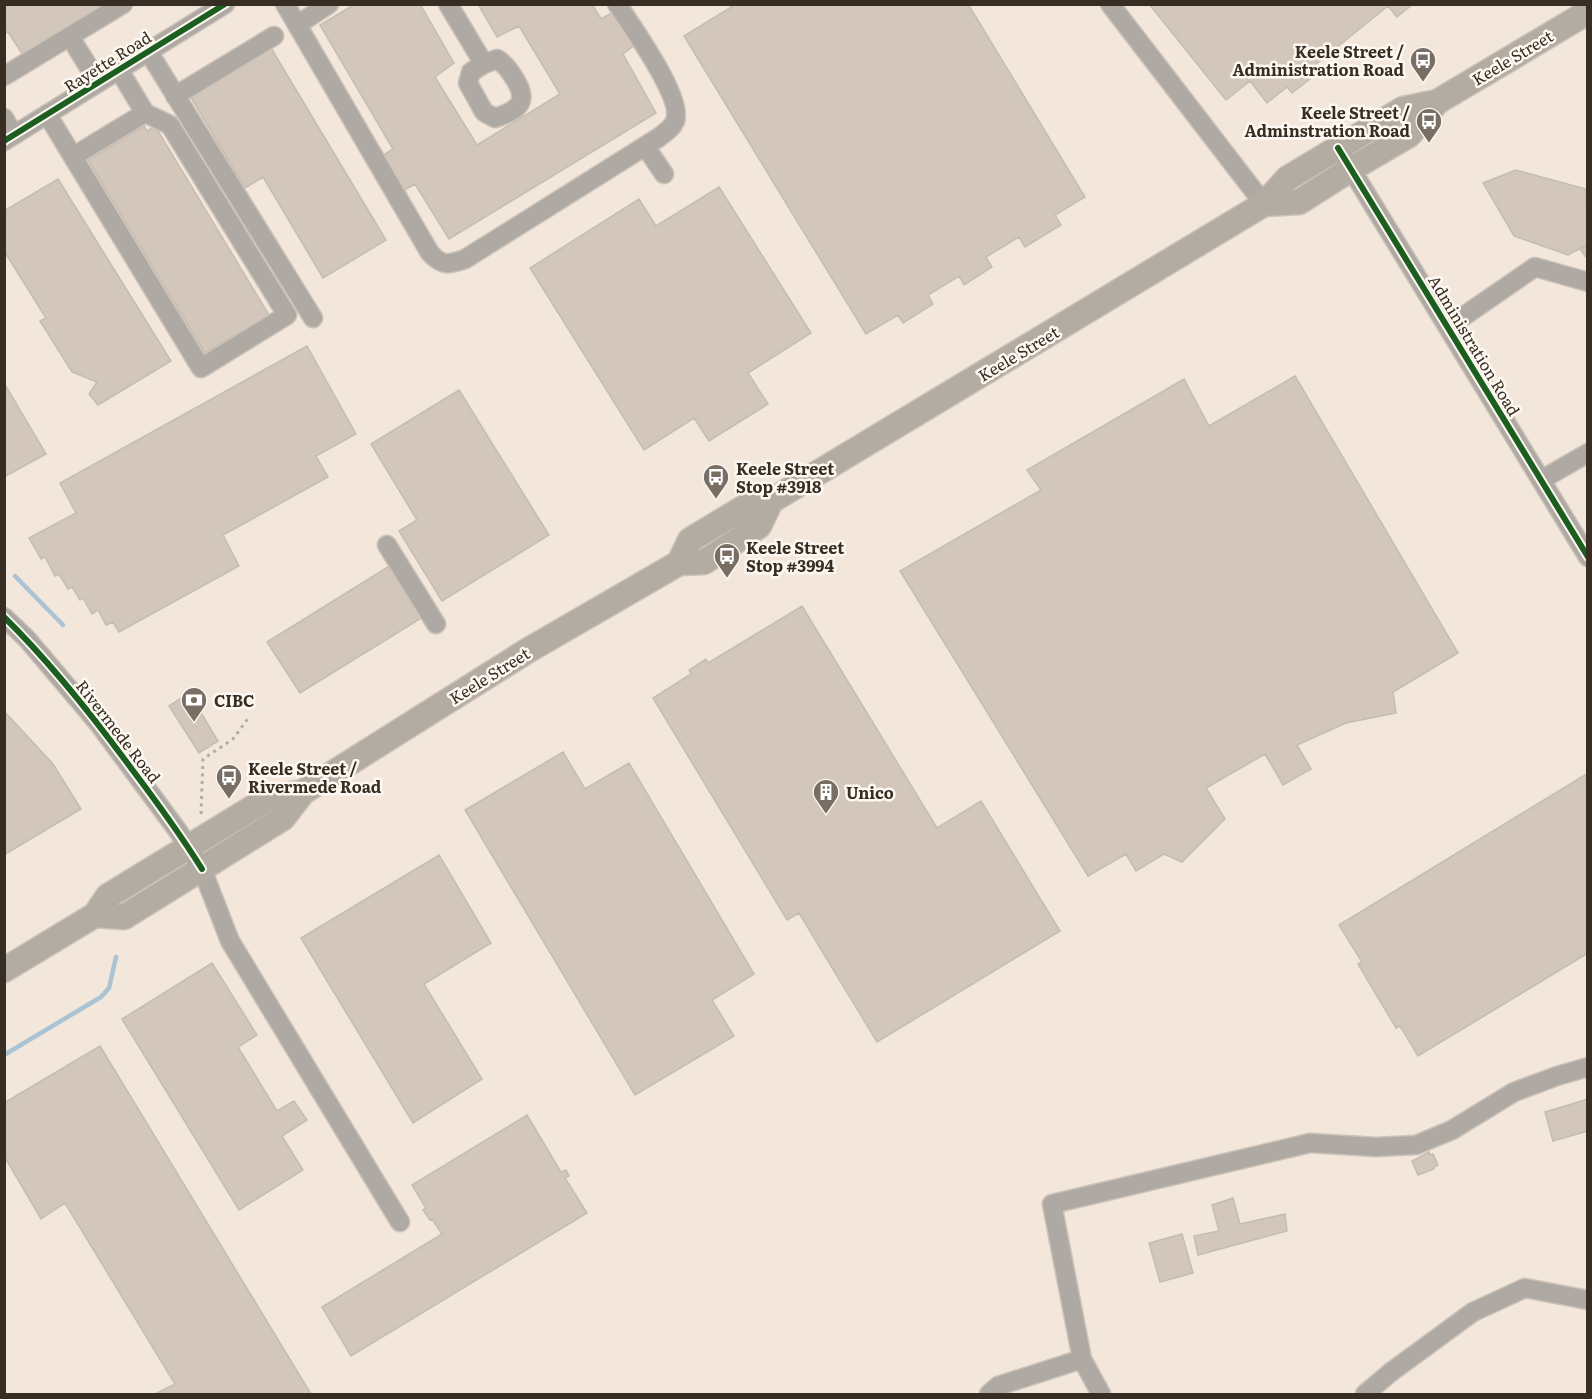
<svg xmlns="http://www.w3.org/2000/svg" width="1592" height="1399" viewBox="0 0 1592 1399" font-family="Literata,serif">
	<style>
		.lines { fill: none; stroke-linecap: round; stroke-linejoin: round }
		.stream { stroke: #aac3d5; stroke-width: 4.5 }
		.building { fill: #d3c7bb; stroke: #c6bcb1; stroke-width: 1.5 }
		.minor-casing { stroke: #ccc2b8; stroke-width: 21 }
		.major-casing { stroke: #ccc2b8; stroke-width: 27 }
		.path { stroke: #b2aca5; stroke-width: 3; stroke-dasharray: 3 4.5; stroke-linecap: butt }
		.minor { stroke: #aeaaa3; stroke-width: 18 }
		.major { stroke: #b2aca2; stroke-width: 24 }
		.cycleway-casing { stroke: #fdf8f2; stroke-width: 10 }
		.cycleway { stroke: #1b5e20; stroke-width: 6 }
		.labels { text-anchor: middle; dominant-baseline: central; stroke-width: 5; stroke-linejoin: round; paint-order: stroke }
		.poi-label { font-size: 16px; font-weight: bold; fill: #372d22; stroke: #fdf8f2; text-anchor: start }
		.street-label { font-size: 16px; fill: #372d22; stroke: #fdf8f2 }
	</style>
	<rect width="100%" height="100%" fill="#f3e7db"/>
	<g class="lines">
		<path class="stream" d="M15,576L63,625
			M4,1055L101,997L109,988L116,957"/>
	</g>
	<path class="building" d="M4,4H107L23,55L8,32L4,34Z
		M355,4H420L454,63L435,77L477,145L560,94L519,26L497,37L478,4H592L601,19L615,11L635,45L623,54L656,113L449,239L415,184L401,192L379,158L393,149L320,25Z
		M736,4H968L1085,197L1055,215L1061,225L1025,247L1019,237L986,257L992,267L964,285L959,276L928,295L933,304L903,323L898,315L866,334L684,36Z
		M1149,4H1413L1397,17L1388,6L1305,73L1310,79L1292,93L1287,87L1267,103L1250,81L1226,100Z
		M271,48L386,240L323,278L263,177L245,188L190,96Z
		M144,126L147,131L155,126L269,315L205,353L88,160Z
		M1516,170L1586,189L1588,244L1568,255L1514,236L1483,183Z
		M58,179L171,361L98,405L89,394L97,382L72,372L40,321L46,318L4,251V211Z
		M719,187L811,333L748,373L768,404L709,441L694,418L644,450L530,268L639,199L656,226Z
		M1588,244V260L1580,249Z
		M307,346L356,434L316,456L328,477L223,535L239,566L119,632L113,622L106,625L98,610L92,614L83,598L80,600L72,587L68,589L59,574L55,576L45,557L41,559L29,538L76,513L60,483Z
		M1295,376L1458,653L1393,692L1396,713L1346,723L1297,745L1311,769L1283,785L1265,754L1206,788L1225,819L1182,862L1164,854L1136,871L1126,854L1088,876L900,571L1041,490L1027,470L1184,379L1209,426Z
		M4,383L46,454L4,477Z
		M459,390L549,535L442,601L399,531L417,520L371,444Z
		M391,565L423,617L300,693L267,642Z
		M802,606L937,828L981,801L1060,931L877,1042L799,913L787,920L653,698L691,674L689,670L706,659L708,663Z
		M189,693L218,741L199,753L169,706Z
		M4,711L53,764L81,809L4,855Z
		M563,752L585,789L629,763L754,974L712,1000L734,1036L635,1095L465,810Z
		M1588,773V953L1418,1056L1400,1026L1396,1028L1380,1001L1358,964L1362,962L1339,925Z
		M439,855L491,943L424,984L482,1079L413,1123L301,938Z
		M212,963L257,1035L238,1047L277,1111L294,1101L307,1120L282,1136L303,1170L239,1210L122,1019Z
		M100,1046L311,1394H155L175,1384L65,1203L41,1219L4,1156V1103Z
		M1588,1099V1131L1553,1141L1545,1112Z
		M527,1115L561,1172L566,1170L569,1176L565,1178L587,1213L351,1356L322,1307L442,1234L432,1219L430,1220L423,1210L426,1208L412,1185Z
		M1429,1152L1430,1155L1433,1154L1438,1165L1434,1167V1169L1418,1175L1412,1161Z
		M1233,1198L1240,1224L1285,1214L1287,1231L1198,1255L1194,1236L1219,1231L1212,1205Z
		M1182,1234L1193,1273L1160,1282L1149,1243Z"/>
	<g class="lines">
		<g class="minor-casing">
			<path id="minor" d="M285,4L430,253C442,266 448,265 465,259L658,138C664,133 672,129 675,121C684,99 631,25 617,4
				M448,4L484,64
				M1110,4L1264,204
				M297,25L329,4
				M70,37L98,82
				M148,51L313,318
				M497,59C505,64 511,72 516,81C529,103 517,111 495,118L484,112L468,83L471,72L484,64Z
				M119,70L145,113
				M4,76L123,4
				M175,96L274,36
				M47,114L201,368L287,315L170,125L145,113L74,156
				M4,118L14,135
				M4,141L225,4
				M645,146L664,174
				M1345,159L1588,557
				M1448,327L1535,267L1588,282
				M1541,480L1588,453
				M387,545L436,624
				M4,617L27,639L98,723L178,831L202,869L230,941L400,1222
				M989,1394L998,1386L1082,1359
				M1101,1394L1082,1359L1052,1204L1310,1143L1376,1147L1416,1145L1452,1130L1514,1092L1557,1076L1588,1067
				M1365,1394L1391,1372L1473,1312L1525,1288L1588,1300"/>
		</g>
		<g class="major-casing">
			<path id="major" d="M1264,204L1299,202L1351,169L1409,135L1437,102
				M679,563L690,540L750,504L771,501L1264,204L1288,178L1403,109L1437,102L1588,12
				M95,915L124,917L283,818L303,792L527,651L679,563L704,562L759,526L771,501
				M4,970L95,915L108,896L269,798L303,792"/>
		</g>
		<path class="path" d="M201,814L203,759L233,739L249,717"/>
		<use href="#minor" class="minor"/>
		<use href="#major" class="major"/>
		<g class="cycleway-casing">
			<path id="cycleway" d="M4,141L225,4
				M1338,148L1588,557
				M4,617C51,663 92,715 131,768C156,801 180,834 202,869"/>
		</g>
		<use href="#cycleway" class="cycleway"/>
	</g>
	<defs>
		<g id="bus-pin" transform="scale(1.35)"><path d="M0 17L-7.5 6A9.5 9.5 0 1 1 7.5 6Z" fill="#796e63" stroke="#fdf8f2"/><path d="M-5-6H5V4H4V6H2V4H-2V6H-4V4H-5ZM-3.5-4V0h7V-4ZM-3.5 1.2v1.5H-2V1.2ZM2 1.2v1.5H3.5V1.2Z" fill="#fff"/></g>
		<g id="bank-pin" transform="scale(1.35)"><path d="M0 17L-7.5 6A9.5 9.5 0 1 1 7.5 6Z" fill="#796e63" stroke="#fdf8f2"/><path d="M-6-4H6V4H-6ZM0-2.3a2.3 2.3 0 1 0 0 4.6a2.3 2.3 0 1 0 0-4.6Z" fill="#fff"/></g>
		<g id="building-pin" transform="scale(1.35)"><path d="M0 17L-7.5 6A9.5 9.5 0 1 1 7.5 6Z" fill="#796e63" stroke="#fdf8f2"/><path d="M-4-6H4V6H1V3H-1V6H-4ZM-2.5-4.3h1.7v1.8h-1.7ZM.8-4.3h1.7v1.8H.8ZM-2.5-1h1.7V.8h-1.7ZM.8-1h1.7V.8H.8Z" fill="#fff"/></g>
	</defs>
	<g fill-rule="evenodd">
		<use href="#bus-pin" x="1423" y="60"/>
		<use href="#bus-pin" x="1429" y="121"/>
		<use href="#bus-pin" x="716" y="477"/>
		<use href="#bus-pin" x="727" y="556"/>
		<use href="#bank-pin" x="194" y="700"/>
		<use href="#bus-pin" x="229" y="777"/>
		<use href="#building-pin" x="826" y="792"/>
	</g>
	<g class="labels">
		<g class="poi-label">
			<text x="1404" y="51" text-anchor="end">Keele Street /<tspan x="1404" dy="18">Administration Road</tspan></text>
			<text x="1410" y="112" text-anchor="end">Keele Street /<tspan x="1410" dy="18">Adminstration Road</tspan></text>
			<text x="736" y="468">Keele Street<tspan x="736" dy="18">Stop #3918</tspan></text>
			<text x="746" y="547">Keele Street<tspan x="746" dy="18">Stop #3994</tspan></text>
			<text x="214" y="700">CIBC</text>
			<text x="248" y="768">Keele Street /<tspan x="248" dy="18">Rivermede Road</tspan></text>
			<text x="846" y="792">Unico</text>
		</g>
		<g class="street-label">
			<text transform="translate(1512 57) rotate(-31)">Keele Street</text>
			<text transform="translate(107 61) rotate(-32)">Rayette Road</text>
			<text transform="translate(1475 345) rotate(59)">Administration Road</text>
			<text transform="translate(1018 353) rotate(-31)">Keele Street</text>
			<text transform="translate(489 675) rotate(-32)">Keele Street</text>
			<text transform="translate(119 731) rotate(52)">Rivermede Road</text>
		</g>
	</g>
	<rect width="1592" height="1399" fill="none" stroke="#372d22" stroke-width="12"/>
</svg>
